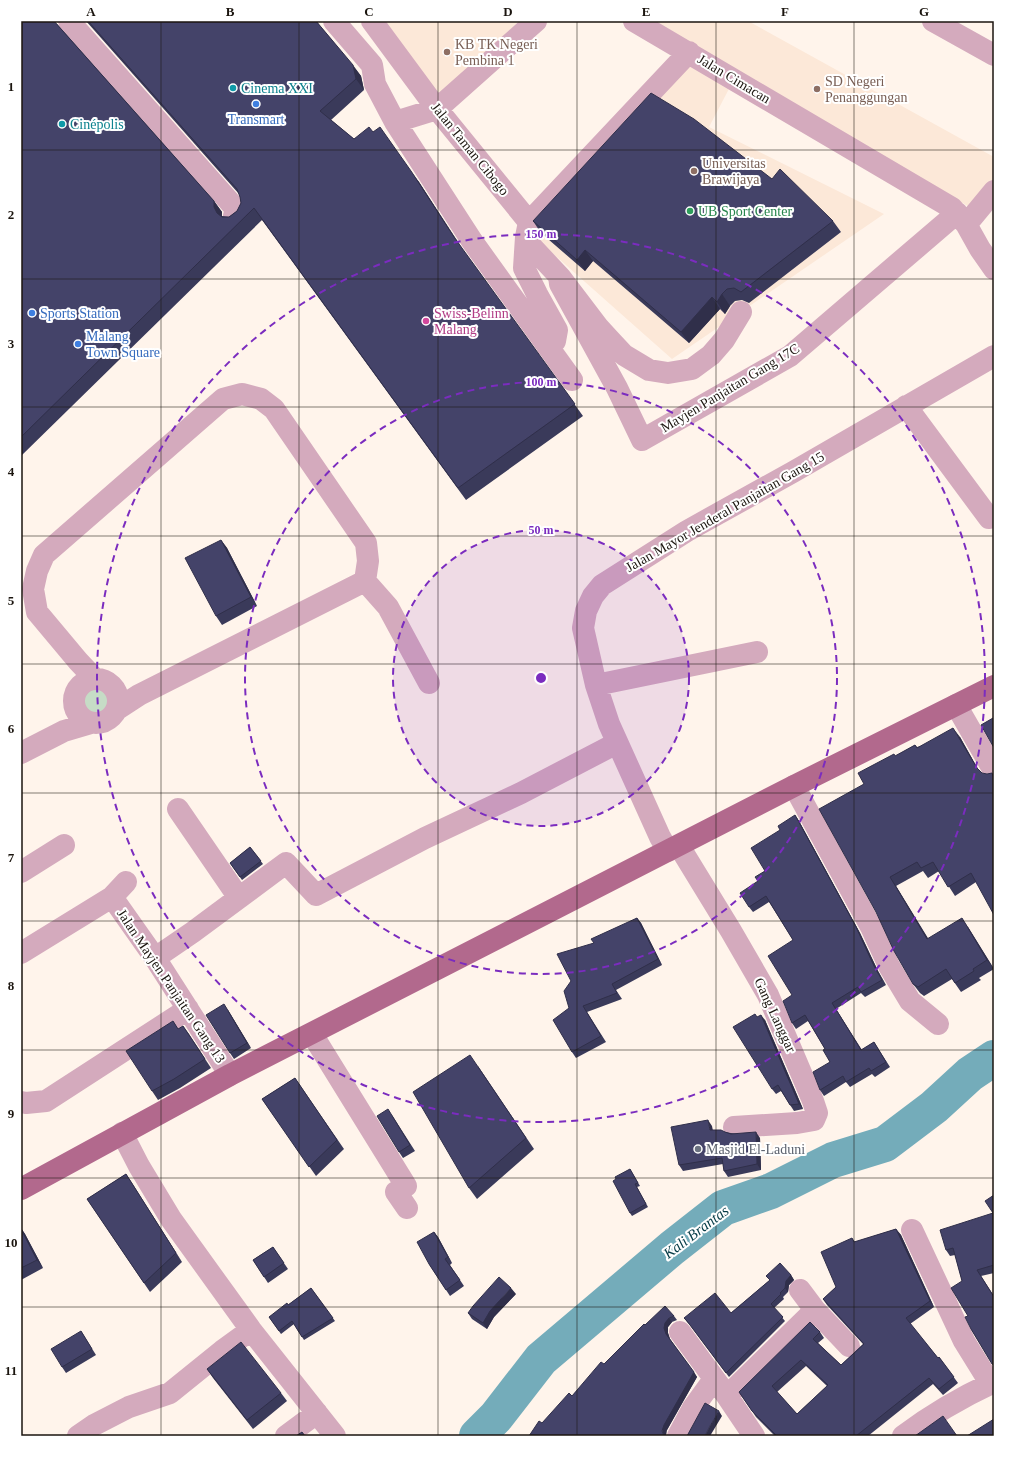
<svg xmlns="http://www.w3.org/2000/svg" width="1015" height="1457" viewBox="0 0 1015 1457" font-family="'Times New Roman',serif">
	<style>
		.built { fill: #fce8d8 }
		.green { fill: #c6dcc6 }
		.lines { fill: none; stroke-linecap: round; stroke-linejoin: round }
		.river { stroke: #74acba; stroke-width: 36 }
		.minor { stroke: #d4aabd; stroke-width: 22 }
		.major { stroke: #b2698d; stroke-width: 22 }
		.wall { fill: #3a3a5a; fill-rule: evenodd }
		.shaded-wall { fill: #302f4a }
		.building { fill: #444369; stroke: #302f4a; fill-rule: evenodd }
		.grid { fill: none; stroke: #1b150f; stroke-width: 1; stroke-opacity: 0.55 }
		.ring { fill: none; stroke: #7b2cbf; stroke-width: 2; stroke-dasharray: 7 5 }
		.education-dot { fill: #8d6e63; stroke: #fff; stroke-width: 1.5 }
		.culture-dot { fill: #0f9aa8; stroke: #fff; stroke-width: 1.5 }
		.shop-dot { fill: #3f7fe0; stroke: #fff; stroke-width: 1.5 }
		.leisure-dot { fill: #2e9e5b; stroke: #fff; stroke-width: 1.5 }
		.hotel-dot { fill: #d1479c; stroke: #fff; stroke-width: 1.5 }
		.worship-dot { fill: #6b7280; stroke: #fff; stroke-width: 1.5 }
		.labels { text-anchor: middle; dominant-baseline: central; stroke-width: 4; stroke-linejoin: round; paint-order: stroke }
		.education-label { font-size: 14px; fill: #785e54; stroke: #fff; text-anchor: start }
		.street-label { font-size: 14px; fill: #1b150f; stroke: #fff }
		.culture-label { font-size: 14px; fill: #0d838f; stroke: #fff; text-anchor: start }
		.shop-label { font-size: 14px; fill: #366cbe; stroke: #fff; text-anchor: start }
		.leisure-label { font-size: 14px; fill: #27864d; stroke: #fff; text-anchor: start }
		.hotel-label { font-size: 14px; fill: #b23c85; stroke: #fff; text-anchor: start }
		.worship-label { font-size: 14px; fill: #5b616d; stroke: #fff; text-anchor: start }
		.water-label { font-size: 15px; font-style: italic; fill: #063c47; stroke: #fff }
		.centre { fill: #7b2cbf; stroke: #fff; stroke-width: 2 }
		.ring-label { font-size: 12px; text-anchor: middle; font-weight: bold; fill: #7b2cbf; stroke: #fff; stroke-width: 4; stroke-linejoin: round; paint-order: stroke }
		.neatline { fill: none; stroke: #1b150f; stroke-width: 1.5 }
		.grid-label { font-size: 13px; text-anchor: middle; font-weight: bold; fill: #1b150f }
	</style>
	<rect width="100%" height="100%" fill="#fff4eb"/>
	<path class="built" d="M383,21H519L456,83L440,94L434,90Z
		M645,21H748L994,157V183L973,209Z
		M691,61L731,85L709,127L884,214L672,359L532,235Z"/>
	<path class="green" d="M83 701a13 13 0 1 1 26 0a13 13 0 1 1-26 0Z"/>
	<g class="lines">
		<path class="river" d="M477,1436L496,1417L541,1359L672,1248L723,1208L771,1191L833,1160L885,1144L934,1107L970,1074L994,1058"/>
		<path class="minor" d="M69,21L236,209V214L234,216
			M334,21L372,65L375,84L395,122L472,241L572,380
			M372,21L437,109L529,222L526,237L531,246L560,277L598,327L609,339L624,355L649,370L668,373L692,369L711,355L724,340L741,312
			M634,21L952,208L966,224L980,249L994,269
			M933,21L994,55
			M395,122L437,109L536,21
			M529,222L689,52
			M966,224L970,220L994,191
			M526,237L524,268L537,294L557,330L555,341L547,346
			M559,276L560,284L617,388L642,440L790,356L957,213
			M906,406L989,518L994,517
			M365,581L388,607L429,683
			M94,678L78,661L37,612L33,589L37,571L44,555L223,399L242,394L261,399L274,409L366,543L368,561L365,581L139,695L116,710
			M74 701a22 22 0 1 1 44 0a22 22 0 1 1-44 0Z
			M596,685L757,652
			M956,705L994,771
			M21,753L64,731L91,723
			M794,786L871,927L889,966L910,1001L938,1024
			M178,809L239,898
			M679,846L731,931L768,995L813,1101L817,1113L814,1120L797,1123L734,1127
			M668,851L660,837L609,724L596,685L583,628L586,611L593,596L602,585L687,531L793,472L994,356
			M21,872L64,845
			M112,897L155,958L230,1075
			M21,953L112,897L126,882
			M155,958L193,932L286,863L316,895L425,838L521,793L617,743
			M312,1034L406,1186L396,1192L407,1208
			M21,1102L26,1103L46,1101L188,1009
			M122,1133L139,1166L171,1219L251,1330L335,1436
			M912,1230L964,1341L990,1383
			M800,1290L815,1310L849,1346
			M680,1332L727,1396L754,1436
			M727,1396L815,1310
			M78,1436L94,1425L129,1407L170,1393L222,1351L251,1330
			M286,1436L317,1413
			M678,1436L693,1408L714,1379
			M903,1436C931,1415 962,1397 994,1382"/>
		<path class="major" d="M21,1189L230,1075L794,786L994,686"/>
	</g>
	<path class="wall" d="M21,21L57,24L214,201L222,212V216L229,217L237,211L241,203L240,197L239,194L86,21H316L361,76L364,90L331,120L354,139L373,132L419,182L459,245L583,416L466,500L262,220L21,456Z
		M772,179L833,221L841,232L749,303L742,300L735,301L730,306L725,314L720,309L689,343L593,261L585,271L541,233L533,221Z
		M221,540L227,548L257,606L222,625L216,616Z
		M960,737L979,771L982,773L976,882L955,896L939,871L928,878L923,871L896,886L928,939L968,927L994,969L979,978L981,980L961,992L952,979L924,996L920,993L913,984L864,784L896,756L915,745L917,747Z
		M795,815L799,821L860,933L878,971L886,985L865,997L861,993L836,1009L862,1050L874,1042L890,1067L875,1077L872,1074L850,1087L846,1082L824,1096L820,1090L830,1062L825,1049L808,1021L796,1029L792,1023V995L793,940L769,902L753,912L749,907L758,881L765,871L780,830Z
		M250,847L263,864L242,880L230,863Z
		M637,918L641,923L662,965L616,990L622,999L587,1012L606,1042L576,1058L572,1052L569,1008L594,943Z
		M228,1010L251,1048L234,1059L230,1053Z
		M757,1017L765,1020L803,1109L794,1111L781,1091L776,1094L772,1089Z
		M173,1021L178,1029L183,1026L211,1068L180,1088L158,1100L152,1091Z
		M478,1066L534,1149L477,1199L469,1188Z
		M295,1078L344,1149L316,1176L262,1099Z
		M392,1115L415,1151L403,1158L399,1152Z
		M712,1126V1130L725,1132L760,1138L761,1170L728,1177L724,1171L723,1164L683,1171L679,1165Z
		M630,1169L640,1186L637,1187L648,1207L632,1216L630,1213Z
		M126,1174L182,1262L150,1292L87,1199Z
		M994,1195V1273L981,1276L994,1296V1366L971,1329L968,1316L962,1281L955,1255L950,1256L946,1250L993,1213Z
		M21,1228L25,1234L43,1268L21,1280Z
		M896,1229L901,1235L934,1307L910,1324L938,1358L939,1357L958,1383L943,1395L933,1384L868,1436H775L756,1417L739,1392L820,1332L824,1338L818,1343L841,1365L863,1344L827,1305L823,1299L836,1287L852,1238L855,1242ZM806,1366L827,1386L797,1414L777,1392Z
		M434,1232L438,1237L452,1263L450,1265L464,1286L450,1296L429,1264Z
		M273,1247L288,1269L268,1283L253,1260Z
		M791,1275L794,1280L789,1285L788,1292L783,1297L784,1299L774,1308L785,1321L729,1377L690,1325L687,1322L684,1318L731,1313L770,1280L766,1276Z
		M311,1288L335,1321L304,1340L294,1324L281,1334L269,1317L288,1305Z
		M516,1294L494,1317L487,1329L472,1319L468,1313Z
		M674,1316L677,1320L672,1322L668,1327V1333L670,1339L697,1377L667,1430L542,1423L572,1396L604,1364L645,1325Z
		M81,1331L96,1355L66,1373L62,1367Z
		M207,1369L281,1393L287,1401L253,1429L213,1378Z"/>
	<path class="shaded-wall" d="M353,65L361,76L364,90L356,79Z
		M411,171L419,182L462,248L454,237Z
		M214,201L222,212V219L217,213L214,207Z
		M585,250L593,261L585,271L577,260Z
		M722,294L730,306L725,314L717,302Z
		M712,297L720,309L689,343L681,332Z
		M221,540L227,548L257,606L251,597Z
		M953,728L960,737L983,778Z
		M795,815L799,821L860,933L878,971L886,985L874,966Z
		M890,877L896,886L934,948L927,939Z
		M637,918L641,923L662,965L658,959Z
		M962,918L968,927L994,969L987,960Z
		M832,1003L836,1009L865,1056L861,1050Z
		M224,1004L228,1010L251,1048L247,1043Z
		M761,1015L765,1020L803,1109L799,1104Z
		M183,1026L189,1034L211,1068Z
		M708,1120L712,1126L714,1136L710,1130Z
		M756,1132L760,1138L761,1170L757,1164Z
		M126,1174L132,1183L182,1262L176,1253Z
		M21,1228L25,1234L43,1268L37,1260L21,1229Z
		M896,1229L901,1235L934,1307L930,1301Z
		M434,1232L438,1237L452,1263L448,1257Z
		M791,1275L794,1280L789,1285L788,1292L785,1288L786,1281Z
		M511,1288L516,1294L494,1317L487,1329L483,1323L490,1311Z
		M669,1318L672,1322L668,1327V1333L670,1339L666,1334L664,1328L665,1323Z
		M694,1372L697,1377L667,1430L666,1436H664L662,1431L664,1425Z
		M719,1411L722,1416L710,1436H705L710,1426Z"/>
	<path class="building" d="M21,21H54L214,201V207L217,213L222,217H229L237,211L241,203L240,197L237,189L88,21H316L353,65L356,79L320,111L354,139L369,127L373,132L380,127L411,171L454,237L575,404L458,488L254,208L21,437Z
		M651,93L694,119L772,179L780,169L833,221L741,292L734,288L727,289L722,294L717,302L712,297L681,332L585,250L577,260L533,221Z
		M221,540L251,597L216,616L185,558Z
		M993,718L994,721V748L981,725Z
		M953,728L977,768L982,773L987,774L992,773L994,778V915L971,873L948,887L933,862L921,868L917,862L890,877L927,939L962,918L987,960L973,969L974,971L955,983L946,969L918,987L913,984L894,951L876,912L819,809L864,784L858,773L894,754L895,756L915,745L917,748Z
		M795,815L856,927L874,966L882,980L861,992L858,987L832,1003L861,1050L874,1042L886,1062L871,1071L869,1068L846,1082L843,1076L820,1090L813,1072L830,1062L823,1050L825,1049L805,1015L792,1023L783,1001L792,995L768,956L793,940L766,896L749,907L740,893L758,881L755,877L765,871L751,848L780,830L778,826Z
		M250,847L261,861L240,877L230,863Z
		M637,918L658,959L612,984L617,993L583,1006L601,1036L572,1052L553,1020L569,1008L564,991L571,981L557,954L594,943L591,939Z
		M224,1004L247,1043L230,1053L206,1015Z
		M755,1014L757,1017L761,1015L799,1104L790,1105L778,1085L772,1089L733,1027Z
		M173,1021L178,1029L183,1026L205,1059L174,1079L152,1091L126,1051Z
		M470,1055L526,1138L469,1188L413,1092Z
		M295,1078L337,1140L309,1167L262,1099Z
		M388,1109L410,1145L399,1152L377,1116Z
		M708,1120L710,1130H721L725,1132L731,1134L756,1132L757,1164L724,1171L722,1158L679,1165L671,1127Z
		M630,1169L638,1183L635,1184L646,1204L630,1213L613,1181L616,1179L615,1177Z
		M126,1174L176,1253L144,1283L87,1199Z
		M994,1195V1265L977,1270L994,1297V1365L992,1364L971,1329L965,1317L968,1316L951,1288L962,1281L953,1248L946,1250L940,1230L993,1213L985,1201Z
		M21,1229L37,1260L21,1268Z
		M896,1229L930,1301L906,1318L938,1358L939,1357L954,1377L939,1389L929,1378L856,1436H777L752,1411L739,1392L810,1322L820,1332L813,1339L841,1365L864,1344L823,1299L836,1287L821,1252L852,1238L854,1242ZM801,1360L828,1385L797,1414L772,1386Z
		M434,1232L448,1257L445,1259L460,1280L446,1290L429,1264L417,1242Z
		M273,1247L284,1263L264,1277L253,1260Z
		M780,1263L791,1275L786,1281L785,1288L780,1293L781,1294L771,1304L783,1317L726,1373L687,1321L684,1318L715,1293L731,1313L770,1280L766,1276Z
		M499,1277L511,1288L490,1311L483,1323L468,1313L473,1306Z
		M311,1288L333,1318L302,1337L292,1321L279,1331L269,1317L287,1303L288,1305Z
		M665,1306L674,1316L669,1318L665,1323L664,1328L666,1334L694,1372L664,1425L662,1431L664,1436H529L539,1421L542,1423L569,1393L572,1396L601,1362L604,1364L644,1324L645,1325Z
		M81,1331L92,1349L62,1367L51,1349Z
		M241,1342L281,1393L247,1420L207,1369Z
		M705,1403L719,1411L710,1426L705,1436H687Z
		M943,1416L957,1436H915Z
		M994,1419V1436H967Z
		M302,1432L305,1436H296Z"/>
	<path class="grid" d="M161,21V1436M299,21V1436M438,21V1436M577,21V1436M716,21V1436M854,21V1436M21,150H994M21,279H994M21,407H994M21,536H994M21,664H994M21,793H994M21,921H994M21,1050H994M21,1178H994M21,1307H994"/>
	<circle cx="541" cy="678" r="148" fill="#7b2cbf" fill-opacity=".12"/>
	<g class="ring">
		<circle cx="541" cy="678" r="148"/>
		<circle cx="541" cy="678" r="296"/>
		<circle cx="541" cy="678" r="444"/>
	</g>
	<g class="education-dot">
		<circle cx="447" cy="52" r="4"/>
		<circle cx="817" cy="89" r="4"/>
		<circle cx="694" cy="171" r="4"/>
	</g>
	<g class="culture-dot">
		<circle cx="233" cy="88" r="4"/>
		<circle cx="62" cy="124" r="4"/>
	</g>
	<g class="shop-dot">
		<circle cx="256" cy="104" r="4"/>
		<circle cx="32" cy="313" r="4"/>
		<circle cx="78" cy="344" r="4"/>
	</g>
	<circle class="leisure-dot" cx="690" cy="211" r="4"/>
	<circle class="hotel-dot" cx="426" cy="321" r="4"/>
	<circle class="worship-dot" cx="698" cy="1149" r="4"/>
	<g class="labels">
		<g class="education-label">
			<text x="455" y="44">KB TK Negeri<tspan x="455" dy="16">Pembina 1</tspan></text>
			<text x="825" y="81">SD Negeri<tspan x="825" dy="16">Penanggungan</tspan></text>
			<text x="702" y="163">Universitas<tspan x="702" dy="16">Brawijaya</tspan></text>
		</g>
		<g class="street-label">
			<text transform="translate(734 79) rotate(31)">Jalan Cimacan</text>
			<text transform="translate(470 149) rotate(51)">Jalan Taman Cibogo</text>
			<text transform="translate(730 388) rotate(-31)">Mayjen Panjaitan Gang 17C</text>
			<text transform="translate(725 512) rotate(-30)">Jalan Mayor Jenderal Panjaitan Gang 15</text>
			<text transform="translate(171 986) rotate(56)">Jalan Mayjen Panjaitan Gang 13</text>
			<text transform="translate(775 1015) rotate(65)">Gang Langgar</text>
		</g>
		<g class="culture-label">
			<text x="241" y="88">Cinema XXI</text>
			<text x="70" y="124">Cinépolis</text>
		</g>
		<g class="shop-label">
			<text x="256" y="119" text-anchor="middle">Transmart</text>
			<text x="40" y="313">Sports Station</text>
			<text x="86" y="336">Malang<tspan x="86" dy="16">Town Square</tspan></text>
		</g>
		<g class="leisure-label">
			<text x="698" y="211">UB Sport Center</text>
		</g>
		<g class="hotel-label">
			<text x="434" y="313">Swiss-Belinn<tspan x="434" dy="16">Malang</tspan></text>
		</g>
		<g class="worship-label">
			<text x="706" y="1149">Masjid El-Laduni</text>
		</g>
		<g class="water-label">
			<text transform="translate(696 1232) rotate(-37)">Kali Brantas</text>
		</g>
	</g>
	<circle cx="541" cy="678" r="6" class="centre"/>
	<g class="ring-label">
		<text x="541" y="238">150 m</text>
		<text x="541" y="386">100 m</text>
		<text x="541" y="534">50 m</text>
	</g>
	<rect width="1015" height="1457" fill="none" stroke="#ffffff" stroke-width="44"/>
	<rect x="22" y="22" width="971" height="1413" class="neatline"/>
	<g class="grid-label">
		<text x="91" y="16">A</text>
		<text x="230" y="16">B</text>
		<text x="369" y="16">C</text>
		<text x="508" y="16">D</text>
		<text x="646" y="16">E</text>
		<text x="785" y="16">F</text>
		<text x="924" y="16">G</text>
		<text x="11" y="91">1</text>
		<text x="11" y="219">2</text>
		<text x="11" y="348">3</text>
		<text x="11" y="476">4</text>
		<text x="11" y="605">5</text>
		<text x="11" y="733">6</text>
		<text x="11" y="862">7</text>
		<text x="11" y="990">8</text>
		<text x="11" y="1118">9</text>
		<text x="11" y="1247">10</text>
		<text x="11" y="1375">11</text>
	</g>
</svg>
